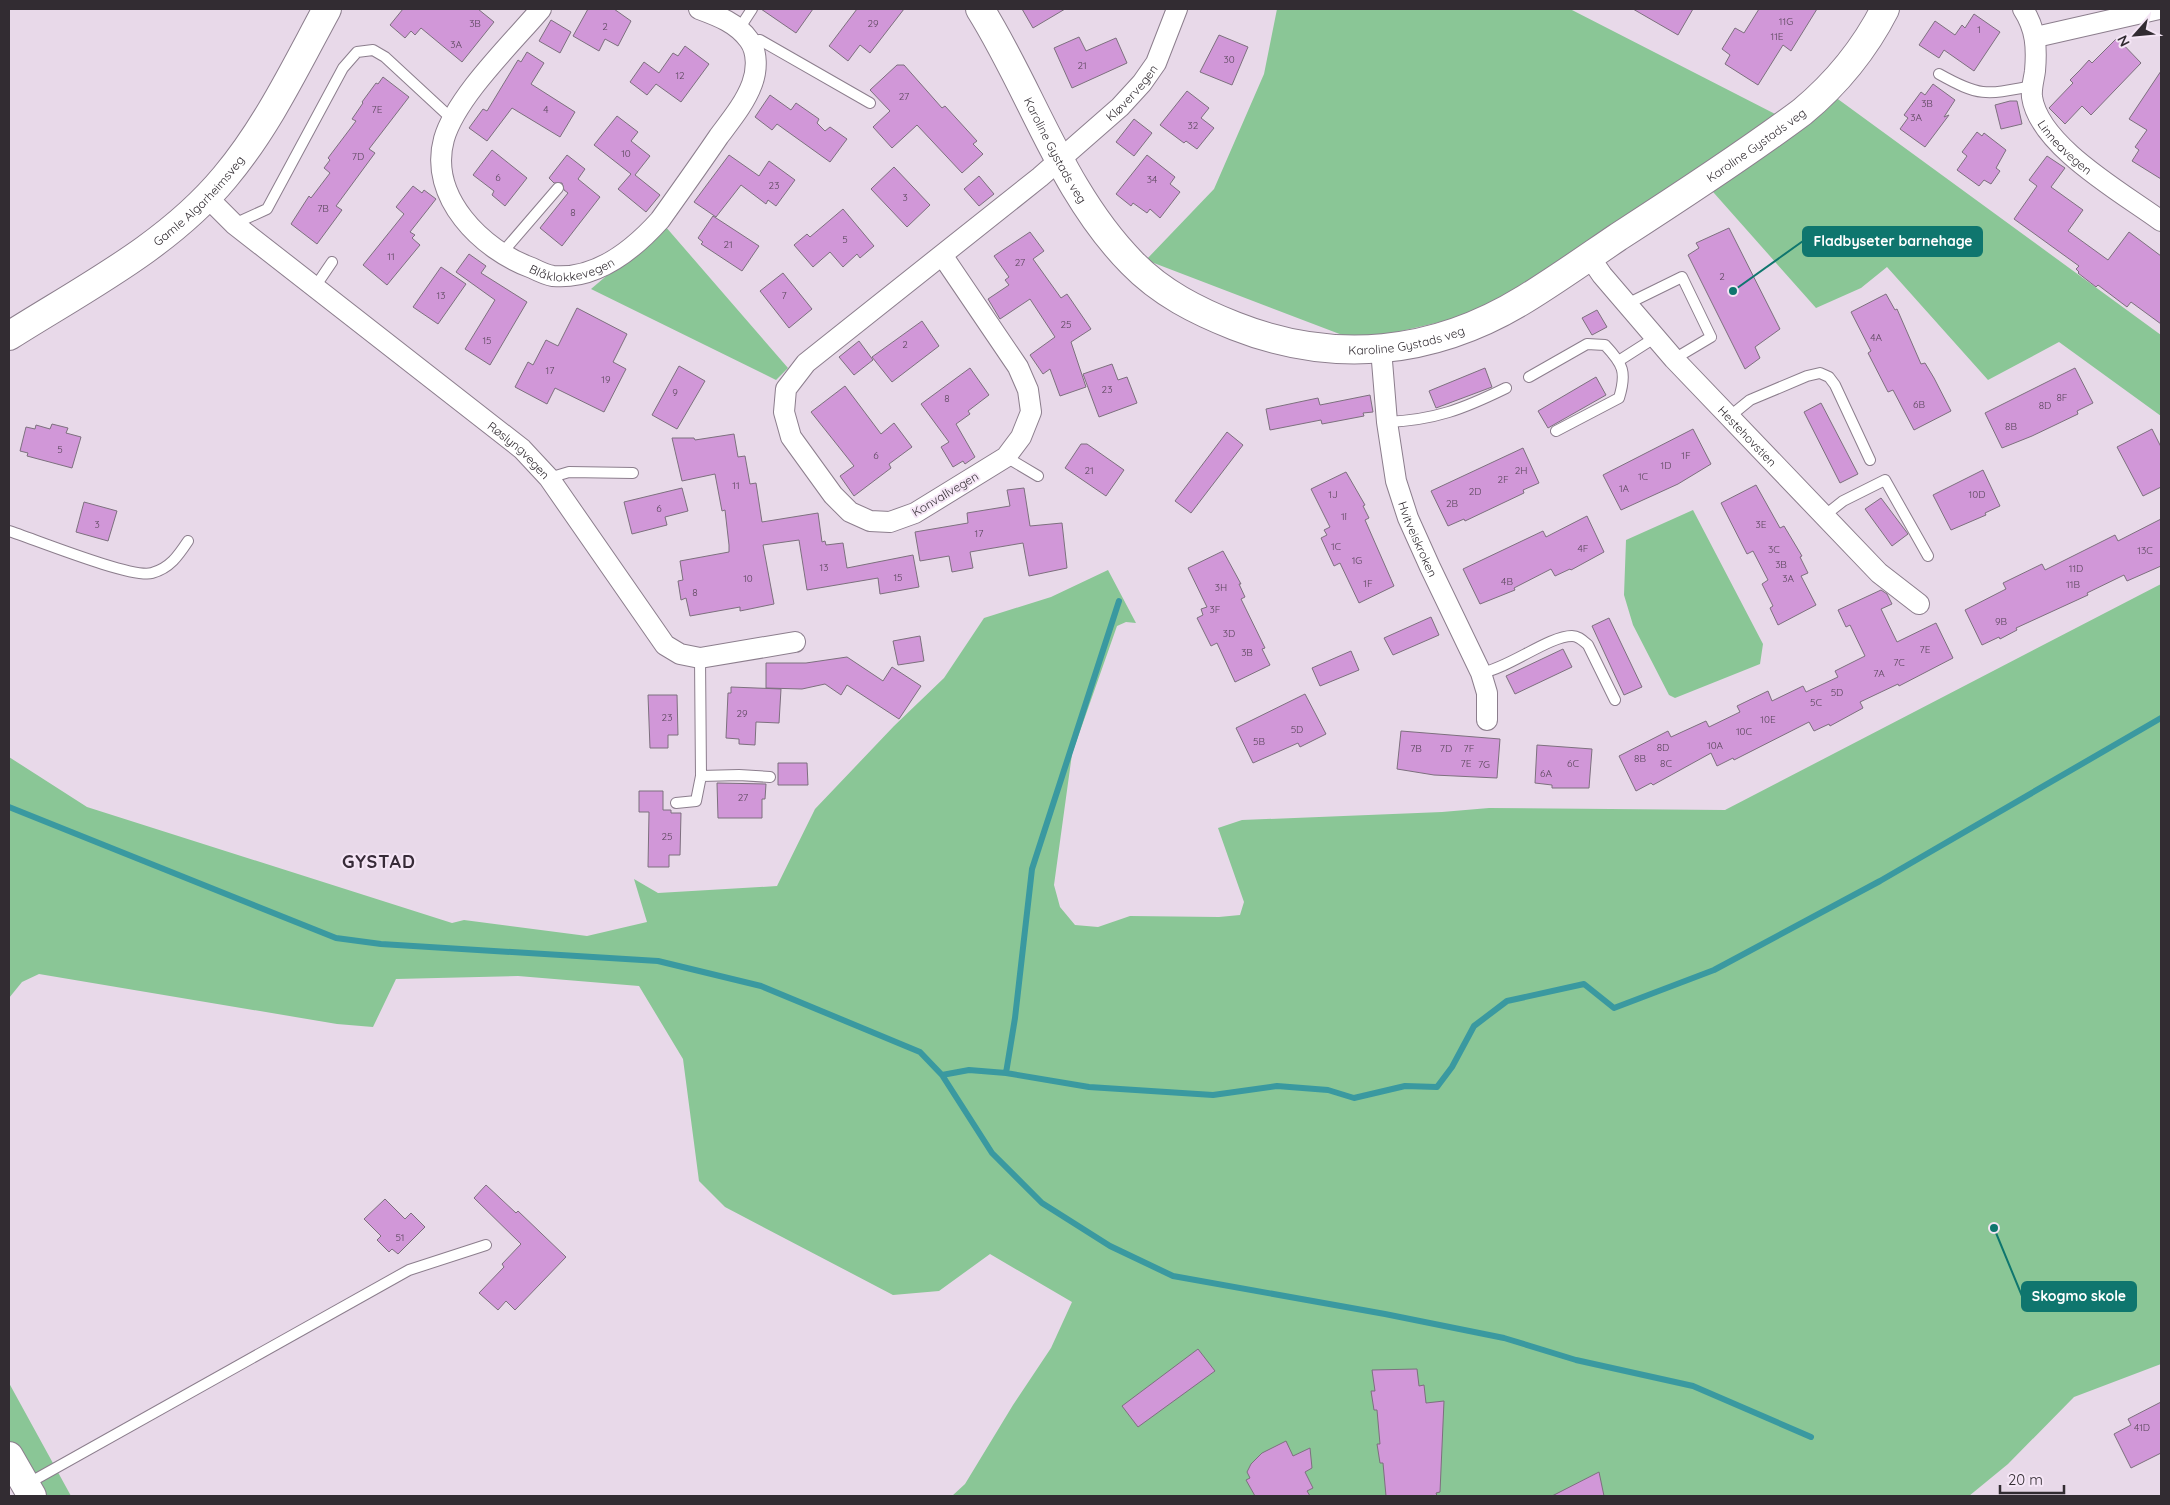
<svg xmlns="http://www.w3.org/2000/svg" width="2170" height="1505" viewBox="0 0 2170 1505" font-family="Quicksand,sans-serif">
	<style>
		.green { fill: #8ac696 }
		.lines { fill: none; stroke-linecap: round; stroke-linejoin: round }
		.stream { stroke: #3a99a0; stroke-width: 6 }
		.building { fill: #d197d8; stroke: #7d707e }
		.lane-casing { stroke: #8c7e8d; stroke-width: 12 }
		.street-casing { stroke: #8c7e8d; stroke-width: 22 }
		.secondary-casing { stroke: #8c7e8d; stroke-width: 30 }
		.primary-casing { stroke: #8c7e8d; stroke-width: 30 }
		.lane { stroke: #fff; stroke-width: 10 }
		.street { stroke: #fff; stroke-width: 20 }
		.secondary { stroke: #fff; stroke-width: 28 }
		.primary { stroke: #fff; stroke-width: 28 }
		.labels { text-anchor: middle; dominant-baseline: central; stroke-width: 4; stroke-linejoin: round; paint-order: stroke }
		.number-label { font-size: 10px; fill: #5a475c }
		.street-label { font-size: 12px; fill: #322c32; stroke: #f5e6f6 }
		.district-label { font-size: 18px; font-weight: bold; letter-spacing: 1px; fill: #372b38; stroke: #f5e6f6 }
		.leader { fill: none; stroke: #0f766e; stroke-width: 2 }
		.callout-dot { fill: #0f766e; stroke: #f5e6f6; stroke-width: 2 }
		.callout { fill: #0f766e; stroke: #0f766e; stroke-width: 2 }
		.callout-label { font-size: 14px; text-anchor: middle; font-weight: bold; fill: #fff }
	</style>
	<rect width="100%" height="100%" fill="#e8d9e9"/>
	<path class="green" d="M1277,9H1570L1787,120L1820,86L2161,335V416L2059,342L1988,380L1887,267L1861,288L1816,308L1706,184L1518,304L1358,341L1146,260L1214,189L1264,74Z
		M665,226L788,368L776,380L591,289Z
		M1693,510L1763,644L1760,664L1675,698L1669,695L1633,625L1624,595L1626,540Z
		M1108,570L1136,623L1126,622L1117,626L1072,754L1054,885L1060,907L1075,925L1098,927L1130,916L1219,917L1240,915L1244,902L1218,828L1242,820L1442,812L1489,808L1725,810L2161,584V1364L2074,1397L2008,1464L1969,1496H952L965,1484L1013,1405L1051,1348L1072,1302L990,1254L939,1291L893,1295L725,1207L699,1181L683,1059L639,986L518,976L396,979L373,1027L337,1024L39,974L22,982L9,998V757L87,807L452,923L464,920L587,936L647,922L634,879L658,893L777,886L815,809L894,726L944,678L984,618L1051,597Z
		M9,1383L71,1496H29L9,1461Z"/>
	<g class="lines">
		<path class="stream" d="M9,807L336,938L381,944L658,961L761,986L920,1052L942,1075L992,1153L1042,1203L1110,1246L1173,1276L1385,1314L1504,1338L1576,1360L1693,1386L1811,1437
			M1006,1073L1015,1018L1032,869L1119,601
			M942,1075L969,1070L1006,1073L1089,1087L1213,1095L1277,1086L1328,1090L1354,1098L1405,1086L1437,1087L1452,1067L1474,1026L1507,1001L1584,984L1614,1008L1714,970L1880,881L2161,718"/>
	</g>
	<path class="building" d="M403,9H478L494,22L462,62L421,28L415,35L411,31L405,38L390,25Z
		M588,9H614L631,21L618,46L605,39L599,51L573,36Z
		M761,9H813L796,33Z
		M857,9H904L870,53L860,45L848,61L829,46Z
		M1022,9H1065L1033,28Z
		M1633,9H1693L1678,35Z
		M1759,9H1817L1791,51L1783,45L1758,85L1725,64L1730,55L1722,49L1735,28L1744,33Z
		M1974,14L2000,32L1974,71L1944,50L1939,58L1919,45L1935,21L1955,35L1962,25L1965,28Z
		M551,20L571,32L560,53L539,41Z
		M1219,35L1248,47L1232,85L1200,72Z
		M1079,37L1086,51L1116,38L1127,63L1072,88L1054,48Z
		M2117,38L2141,63L2091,115L2082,106L2065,124L2049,108L2073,83L2070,80L2080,70L2089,60L2092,63Z
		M685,46L709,64L681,102L656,84L647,95L630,82L644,62L659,73L673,53L678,56Z
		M527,52L544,63L531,84L575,112L560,137L512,108L487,141L469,128L483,109L487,111L518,60L521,62Z
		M897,65H904L942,108L945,106L977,141L973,144L983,154L962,173L917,125L892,148L873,127L890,111L870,90Z
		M2161,71V179L2132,161L2139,150L2135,147L2147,130L2129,119Z
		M383,77L409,97L369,149L375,153L336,206L342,210L317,244L291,224L309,196L311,198L330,173L324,168L330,160L328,158L356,121L352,119L363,103L362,102L376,83L378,84Z
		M1933,84L1955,100L1944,117L1949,115L1925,147L1900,129L1908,118L1904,115L1921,92L1925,95Z
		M1187,91L1209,108L1201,118L1214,128L1197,149L1186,141L1184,143L1160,125Z
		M770,95L791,110L796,103L819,119L817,123L825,131L830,127L847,139L830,162L777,124L772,130L755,117Z
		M2010,101H2017L2022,124L2001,129L1995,105Z
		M617,116L638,132L631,141L650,156L635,175L660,195L646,212L618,189L631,174L594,145Z
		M1134,119L1152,133L1134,156L1116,142Z
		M1977,132L1982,136L1984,133L2006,150L1996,168L2000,171L1991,184L1984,180L1979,186L1957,170L1967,156L1962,152Z
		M492,150L527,178L505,206L492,195L494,191L473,175Z
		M567,155L585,169L578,179L600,197L562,246L540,228L568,193L564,190L562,183H554L549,178Z
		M729,155L759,176L769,161L795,180L776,206L768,200L766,204L741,185L716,217L694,202Z
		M1147,155L1175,177L1170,184L1180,192L1160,218L1150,209L1147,213L1133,203L1131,206L1116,194Z
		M2047,156L2065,168L2051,187L2083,210L2068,231L2108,260L2129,232L2161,256V324L2131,302L2127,307L2098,285L2096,287L2078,273L2079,272L2076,269L2079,266L2014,219L2037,186L2029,180Z
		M894,167L930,205L907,227L871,189Z
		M979,176L994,194L979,206L964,189Z
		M413,186L422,193L424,190L436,199L410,232L415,235L412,238L420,245L387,285L363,265L404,214L396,207Z
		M843,209L874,246L860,258L857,254L843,267L830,252L813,267L794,245L807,234L810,237Z
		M713,216L759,246L742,271L701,244L703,242L698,238Z
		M1729,228L1780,329L1755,347L1760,358L1745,369L1688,255L1699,248L1696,243Z
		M1030,232L1044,251L1033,259L1061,298L1067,294L1091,329L1071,342L1086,387L1060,396L1050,369L1043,374L1030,355L1055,337L1030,299L1000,319L988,299L1009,285L1005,280L1009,277L994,256Z
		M469,254L486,266L481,273L527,302L490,365L465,349L495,300L456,272Z
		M441,267L466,284L438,324L413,307Z
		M783,273L812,309L789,328L760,291Z
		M1886,294L1895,310L1897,309L1921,364L1925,363L1934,378L1951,411L1914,430L1893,390L1888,392L1868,353L1871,351L1851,312Z
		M577,308L627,334L613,362L626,369L604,412L555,388L547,404L515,387L528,362L533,365L546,340L558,346Z
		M1597,310L1607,327L1592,335L1582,318Z
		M922,321L939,346L892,382L872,357Z
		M859,341L873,360L854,375L839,357Z
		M1112,364L1118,380L1127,377L1137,403L1099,417L1083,374Z
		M679,366L705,381L677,429L652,415Z
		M970,368L989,395L968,411L970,414L956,424L975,457L965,464L963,461L953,467L941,447L949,442L921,404Z
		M1485,368L1492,387L1436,408L1429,391Z
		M2075,368L2093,403L2077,411L2078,414L2032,436L2002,448L1985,413Z
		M1596,377L1606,395L1548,428L1538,411Z
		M845,386L881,434L894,423L912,447L889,464L891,468L854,496L840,476L854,466L811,412Z
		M1370,395L1373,412L1363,413L1364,416L1322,424L1321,420L1270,430L1266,409L1318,398L1320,405Z
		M1821,403L1858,474L1840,483L1804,412Z
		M52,424L68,428L66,433L81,437L72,468L27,456L28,453L20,451L26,427L35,429L36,425L50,429Z
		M1693,429L1711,464L1678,484L1621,510L1603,475Z
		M2152,429L2161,447V487L2143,496L2117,447Z
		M1227,432L1243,445L1191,513L1175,501Z
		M734,434L738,457L745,456L750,484L756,483L762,522L818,513L822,542L825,541L826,545L843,543L847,568L913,555L919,587L880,594L878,578L807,590L799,540L763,545L774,604L740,611V607L690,616L686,598L681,600L678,581L683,580L680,561L729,552V545L725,510L722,511L715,474L682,481L672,438H694L695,440Z
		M1081,444H1087L1124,470L1106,496L1065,468Z
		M1523,448L1539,483L1523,490L1524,493L1465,521L1464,519L1448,526L1431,491Z
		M1983,470L2000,506L1985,513L1986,515L1951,530L1933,495Z
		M1346,472L1365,505L1363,506L1369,518L1365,520L1394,586L1359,603L1340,563L1334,566L1321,538L1327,535L1324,530L1330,527L1311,489Z
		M1756,485L1780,528L1784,526L1802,556L1800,557L1808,573L1801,576L1816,605L1778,625L1770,608L1773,606L1762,584L1768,580L1753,551L1747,554L1721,503Z
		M682,488L688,511L665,517L667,525L632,534L624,502Z
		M1024,488L1030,526L1062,523L1067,568L1029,576L1023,543L970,552L973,568L952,572L949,556L920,561L915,532L968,523L967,513L1010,506L1007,490Z
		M1881,498L1908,534L1892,546L1865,509Z
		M84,502L117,511L108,541L76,532Z
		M1587,516L1604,552L1571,570L1570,569L1555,576L1551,569L1514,588L1515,590L1480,604L1463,569L1543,531L1546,537Z
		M2161,519V566L2127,581L2124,575L2087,593L2088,595L2016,628L2017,630L2000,639L1999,637L1982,645L1965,610L2006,589L2003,583L2042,564L2045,570L2115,535L2118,541Z
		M1223,551L1241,584H1239L1245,597L1241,599L1265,648L1262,649L1270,665L1235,682L1217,643L1211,646L1197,618L1203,615L1201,609L1207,607L1188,568Z
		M1881,590L1887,594L1892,604L1881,609L1897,642L1936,623L1953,658L1899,686L1898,684L1860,702L1863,708L1830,726L1829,724L1814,731L1809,722L1734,760L1733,758L1717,766L1711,753L1653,785L1651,783L1636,791L1619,756L1668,731L1671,737L1706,721L1709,727L1740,712L1737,706L1768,691L1772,701L1803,686L1806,692L1838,677L1835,671L1865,656L1850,625L1846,627L1838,610Z
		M1431,617L1439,635L1393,655L1384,638Z
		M1609,618L1642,687L1624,695L1592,626Z
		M920,636L924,661L898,665L893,641Z
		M1563,649L1572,667L1515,694L1506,676Z
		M1351,651L1359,670L1320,686L1312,668Z
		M847,657L883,681L892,667L921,686L899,719L847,685L841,695L825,684L802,689L766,688V663H806Z
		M731,687L781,689L779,723L756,722L755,745L739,744V739L726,738L728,693H731Z
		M1305,694L1326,734L1300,747L1298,743L1253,763L1236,728Z
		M648,695H677L678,735H668V748H650Z
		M1401,731L1500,739L1497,778L1434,775L1397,769Z
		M1537,745L1592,749L1589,788H1552V785L1535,783Z
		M778,763H807L808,785H778Z
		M717,783L766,784L765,799H762V818H718Z
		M639,791H663V810H671V813H681L680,855H669V867H648L649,812H639Z
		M486,1185L516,1213L518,1211L566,1257L515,1310L506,1301L498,1310L479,1293L504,1267L502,1264L521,1244L474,1198Z
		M385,1199L405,1219L411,1213L425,1227L398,1254L392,1249L389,1252L377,1240L381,1236L364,1219Z
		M1198,1349L1215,1371L1138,1427L1122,1406Z
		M1417,1369L1419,1386L1424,1385L1426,1403L1444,1401L1440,1492L1436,1493L1437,1496H1386L1383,1463H1380L1377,1444H1380L1377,1410H1374L1371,1391H1375L1372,1370Z
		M2161,1402V1453L2131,1468L2114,1434L2131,1425L2128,1419Z
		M1286,1441L1293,1456L1310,1448L1312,1468L1305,1472L1313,1488L1307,1491L1310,1496H1255L1246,1480L1250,1478L1247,1472L1251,1464L1262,1453Z
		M1599,1472L1604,1496H1552Z"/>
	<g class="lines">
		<g class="lane-casing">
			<path id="lane" d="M739,29L752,9
				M750,41L760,40L870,103
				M1939,74C1980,97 1986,95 2032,86
				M234,224L267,209L343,68L357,52L373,50L385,57L452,119
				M502,253L558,188
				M315,287L332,262
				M1627,304L1682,277L1711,337L1674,359
				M1620,360L1656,337
				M1529,377L1587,344L1605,345C1623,364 1627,372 1619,398L1556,431
				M1729,417L1750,400L1807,376L1820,373L1829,377L1835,385L1870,460
				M1387,422C1435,420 1463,409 1506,388
				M1006,457L1038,476
				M549,478L569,472L633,473
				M1824,516L1843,501L1885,480L1928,556
				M9,531C34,539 132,579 152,573C170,568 178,556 188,541
				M1481,673C1509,668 1549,636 1572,636C1579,636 1583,641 1588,645L1615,700
				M701,776L739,775L770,777
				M676,803L696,801L701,776L700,658
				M27,1484L409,1270L486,1245"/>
		</g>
		<g class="street-casing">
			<g id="street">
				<path id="s1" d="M541,9C512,43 456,97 444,139C428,197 482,250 532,268C538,271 546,275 553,276C596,280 633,250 660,220C680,192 700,164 719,136C731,120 745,103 752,84C757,71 758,52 749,40C737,23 718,16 699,9"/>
				<path id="s2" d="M2023,9C2036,29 2037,48 2035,71C2034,79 2031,88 2032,97C2039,146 2123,193 2161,221"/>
				<path d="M2036,37L2159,9"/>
				<path id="s3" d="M207,197L234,224L522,449L549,478L665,645L680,654L700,658L795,642"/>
				<path id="s4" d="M942,255L1018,367L1028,390L1031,412L1021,437L1006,457L915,513L890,522L870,521L850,512L833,495L791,437L784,412L786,389L806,363L1040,177L1120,107L1142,83L1156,63L1177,9"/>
				<path id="s5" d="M1589,256L1602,275L1674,359L1879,573L1919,604"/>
				<path id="s6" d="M1381,349L1387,422L1396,481L1408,518L1430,567L1481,673L1487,693V720"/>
			</g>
		</g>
		<g class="secondary-casing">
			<g id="secondary">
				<path id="s7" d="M980,9C1032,92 1062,192 1132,263C1161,293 1197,311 1235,326C1334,365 1434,355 1525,299C1556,280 1587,258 1618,237C1680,197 1743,156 1802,112C1837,83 1864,50 1885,9"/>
				<path id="s8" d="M9,336C83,289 168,246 225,177C267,127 296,66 327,9"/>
			</g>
		</g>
		<g class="primary-casing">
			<path id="primary" d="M9,1456L32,1496"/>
		</g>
		<use href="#lane" class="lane"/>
		<use href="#street" class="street"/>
		<use href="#secondary" class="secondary"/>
		<use href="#primary" class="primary"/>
	</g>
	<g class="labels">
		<g class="number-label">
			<text x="1786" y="21">11G</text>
			<text x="475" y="23">3B</text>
			<text x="873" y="23">29</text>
			<text x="605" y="26">2</text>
			<text x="1979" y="29">1</text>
			<text x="1777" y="36">11E</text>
			<text x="456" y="44">3A</text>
			<text x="1229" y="59">30</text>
			<text x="1082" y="65">21</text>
			<text x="680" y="75">12</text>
			<text x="904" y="96">27</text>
			<text x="1927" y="103">3B</text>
			<text x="377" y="109">7E</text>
			<text x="546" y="109">4</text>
			<text x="1916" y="117">3A</text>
			<text x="1193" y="125">32</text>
			<text x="626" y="153">10</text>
			<text x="358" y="156">7D</text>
			<text x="498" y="177">6</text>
			<text x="1152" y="179">34</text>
			<text x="774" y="185">23</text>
			<text x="905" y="197">3</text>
			<text x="323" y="208">7B</text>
			<text x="573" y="212">8</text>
			<text x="845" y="239">5</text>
			<text x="728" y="244">21</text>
			<text x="391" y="256">11</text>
			<text x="1020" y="262">27</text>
			<text x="1722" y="276">2</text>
			<text x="441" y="295">13</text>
			<text x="784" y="295">7</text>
			<text x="1066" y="324">25</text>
			<text x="1876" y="337">4A</text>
			<text x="487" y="340">15</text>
			<text x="905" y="344">2</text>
			<text x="550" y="370">17</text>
			<text x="606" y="379">19</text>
			<text x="1107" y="389">23</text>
			<text x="675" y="392">9</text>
			<text x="2062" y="397">8F</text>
			<text x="947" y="398">8</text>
			<text x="1919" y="404">6B</text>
			<text x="2045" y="405">8D</text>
			<text x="2011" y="426">8B</text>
			<text x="60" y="449">5</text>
			<text x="876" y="455">6</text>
			<text x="1686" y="455">1F</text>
			<text x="1666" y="465">1D</text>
			<text x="1089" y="470">21</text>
			<text x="1521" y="470">2H</text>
			<text x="1643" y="476">1C</text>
			<text x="1503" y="479">2F</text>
			<text x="736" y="485">11</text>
			<text x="1624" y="488">1A</text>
			<text x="1475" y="491">2D</text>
			<text x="1333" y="494">1J</text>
			<text x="1977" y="494">10D</text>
			<text x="1452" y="503">2B</text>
			<text x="659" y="508">6</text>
			<text x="1344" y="516">1I</text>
			<text x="97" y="524">3</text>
			<text x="1761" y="524">3E</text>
			<text x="979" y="533">17</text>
			<text x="1336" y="546">1C</text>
			<text x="1583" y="548">4F</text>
			<text x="1774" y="549">3C</text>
			<text x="2145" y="550">13C</text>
			<text x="1357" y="560">1G</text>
			<text x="1781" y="564">3B</text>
			<text x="824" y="567">13</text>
			<text x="2076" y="568">11D</text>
			<text x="898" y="577">15</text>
			<text x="748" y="578">10</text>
			<text x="1788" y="578">3A</text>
			<text x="1507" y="581">4B</text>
			<text x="1368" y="583">1F</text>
			<text x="2073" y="584">11B</text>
			<text x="1221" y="587">3H</text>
			<text x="695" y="592">8</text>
			<text x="1215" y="609">3F</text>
			<text x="2001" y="621">9B</text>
			<text x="1229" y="633">3D</text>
			<text x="1925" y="649">7E</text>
			<text x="1247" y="652">3B</text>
			<text x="1899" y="662">7C</text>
			<text x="1879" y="673">7A</text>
			<text x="1837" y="692">5D</text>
			<text x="1816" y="702">5C</text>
			<text x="742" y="713">29</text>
			<text x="667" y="717">23</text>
			<text x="1768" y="719">10E</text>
			<text x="1297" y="729">5D</text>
			<text x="1744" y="731">10C</text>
			<text x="1259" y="741">5B</text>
			<text x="1715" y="745">10A</text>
			<text x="1663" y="747">8D</text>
			<text x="1416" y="748">7B</text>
			<text x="1446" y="748">7D</text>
			<text x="1469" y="748">7F</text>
			<text x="1640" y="758">8B</text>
			<text x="1466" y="763">7E</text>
			<text x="1573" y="763">6C</text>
			<text x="1666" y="763">8C</text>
			<text x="1484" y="764">7G</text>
			<text x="1546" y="773">6A</text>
			<text x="743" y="797">27</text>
			<text x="667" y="836">25</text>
			<text x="400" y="1237">51</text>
			<text x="2142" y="1427">41D</text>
		</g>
		<g class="street-label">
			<text stroke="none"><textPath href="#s4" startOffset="1011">Kløvervegen</textPath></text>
			<text stroke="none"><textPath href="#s7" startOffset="999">Karoline Gystads veg</textPath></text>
			<text stroke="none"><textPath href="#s2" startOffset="152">Linneavegen</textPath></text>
			<text stroke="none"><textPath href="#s7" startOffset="160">Karoline Gystads veg</textPath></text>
			<text stroke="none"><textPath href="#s8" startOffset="234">Gamle Algarheimsveg</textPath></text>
			<text stroke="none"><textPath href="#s1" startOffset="376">Blåklokkevegen</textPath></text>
			<text stroke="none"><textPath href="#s7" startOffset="594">Karoline Gystads veg</textPath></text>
			<text stroke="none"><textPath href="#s5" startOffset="240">Hestehovstien</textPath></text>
			<text stroke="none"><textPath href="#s3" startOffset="402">Røslyngvegen</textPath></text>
			<text transform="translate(945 494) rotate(-31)">Konvallvegen</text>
			<text stroke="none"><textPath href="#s6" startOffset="195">Hvitveiskroken</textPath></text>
		</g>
		<g class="district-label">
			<text x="379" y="861">GYSTAD</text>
		</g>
	</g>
	<path class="leader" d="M1733 291L1803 241M1994 1228L2022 1296"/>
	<g class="callout-dot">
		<circle cx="1733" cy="291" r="5"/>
		<circle cx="1994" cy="1228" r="5"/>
	</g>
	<g class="callout">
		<rect x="1803" y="227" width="179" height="29" rx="5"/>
		<rect x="2022" y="1282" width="114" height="29" rx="5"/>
	</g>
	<g class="callout-label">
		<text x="1893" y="246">Fladbyseter barnehage</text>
		<text x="2079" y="1301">Skogmo skole</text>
	</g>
	<rect width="2170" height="1505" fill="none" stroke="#322c32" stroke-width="20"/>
	<g transform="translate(2135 35) rotate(243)" stroke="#f5e6f6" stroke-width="4" paint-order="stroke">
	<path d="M0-4L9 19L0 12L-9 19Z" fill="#322c32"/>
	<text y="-8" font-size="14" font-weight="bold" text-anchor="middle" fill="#322c32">N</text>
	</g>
	<path d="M2000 1485v8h64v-8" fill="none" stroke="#322c32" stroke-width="2.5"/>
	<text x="2008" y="1485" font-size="15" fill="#322c32" stroke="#f5e6f6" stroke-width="4" paint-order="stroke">20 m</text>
</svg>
